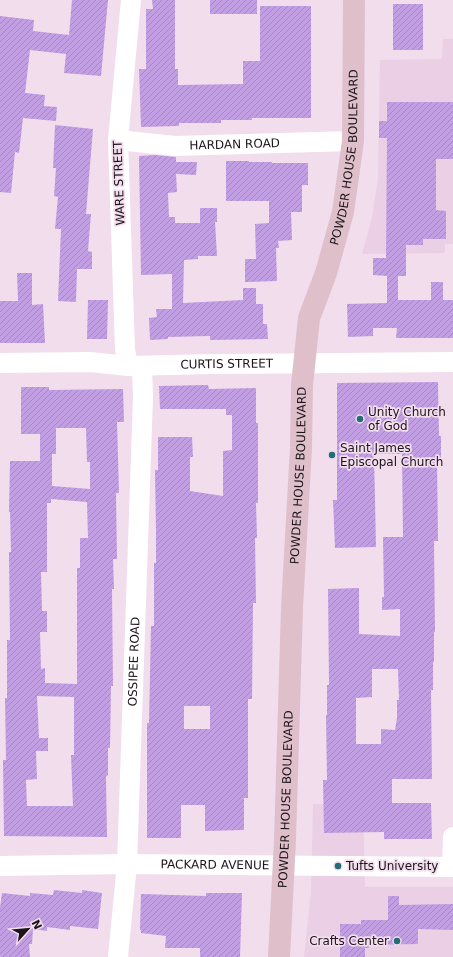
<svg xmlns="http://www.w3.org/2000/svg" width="453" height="957" viewBox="0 0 453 957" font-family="'DejaVu Sans',sans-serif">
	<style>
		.built { fill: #eacfe5 }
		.building { fill: url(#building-hatch); fill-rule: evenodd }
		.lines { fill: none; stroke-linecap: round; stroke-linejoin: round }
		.minor { stroke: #fff; stroke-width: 20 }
		.major { stroke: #dfbfca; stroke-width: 22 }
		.poi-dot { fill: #246d77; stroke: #f2dded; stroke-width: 1.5 }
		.labels { text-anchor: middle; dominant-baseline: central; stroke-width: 3.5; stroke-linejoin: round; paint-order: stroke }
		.street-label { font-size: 12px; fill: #1c141a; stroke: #f2dded }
		.poi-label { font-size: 12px; fill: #1c141a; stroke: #f2dded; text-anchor: start }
	</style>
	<defs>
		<pattern id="building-hatch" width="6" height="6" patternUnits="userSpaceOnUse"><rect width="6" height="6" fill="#c29ee2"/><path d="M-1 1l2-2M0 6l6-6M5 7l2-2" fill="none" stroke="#a687c1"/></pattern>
	</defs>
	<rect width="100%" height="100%" fill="#f2dded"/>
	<path class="built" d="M443,39H453V244H445V253L362,254L372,218L378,178L380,60L442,59Z
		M313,804L363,805L365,887H453V957H304L311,892Z"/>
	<path class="building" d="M72,0H108L101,76L64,73L66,54L30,50L25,93L45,95L44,106L57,107L56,121L23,118L19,153L15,152L11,193L0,192V16L34,20L33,31L69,35Z
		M152,0H175V69H178V85L243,84V61H260V6H311V118H252V120H221V123H179V126L141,127L139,69H146V9H153Z
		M210,0H257V14H210Z
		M393,4H423V50H393Z
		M387,102H453V159H436V210L446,211V239H423V245H406V276H398V300H431V282H443V300H453V338H396L397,328H373V336L348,337L347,304L387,303V276L373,275V258H386L387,138H379V121H387Z
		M55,125L93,129L86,214H91L88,251L92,252V269H77L76,302L58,301L61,229H55L58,197L54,196L56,168H53Z
		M155,155L176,157V162H197L196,175L176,174L177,192L168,193L169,217H175V223H200V208H217V222H215L217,256H198V259L184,260L183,303L243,300V288H256V304H263V324H267L268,339L210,340V336L168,337V339L150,340L149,318L157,317L156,309H172V274L141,275L139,156Z
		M226,161H249V162H272V163H308V185H302V212H291L292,240L278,241L279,248H276L277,281L245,282V259H256L255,224L269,223V201H226Z
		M17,273H32V305L43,304L45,343H0V301H18Z
		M88,300H108L107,339H87Z
		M438,382L439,436H441V460H437L438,541H434L435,632H434V662H433V690H431L432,779H392V803H431L432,839H384V832L324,833L323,780H327L326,715H327V685H329L328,589L359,588V634L400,636V609L382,610V597H384L383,537H403L402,454H374L376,547L335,548L333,500H337V383ZM372,669H398L399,700H397V718L395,730L381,729V744H356V698L372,697Z
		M208,385L209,389L256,388V423H258V503H256L257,538H255L256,603H253L252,699H248V798H244V830L205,831V805H181V838H147V723H149L151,626H154V563H156V532L155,470H158V437H192L193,457H190V491L223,496V451L232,450V415H226V409H160L159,386ZM184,706H210V729H184Z
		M21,387H49V390L123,389L124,422H117L119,493H116L117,559H113L114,589H112L113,686H111L110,748H108V775L106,776L107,837L4,836L3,760H6L5,698H7V640H10L9,552H11L10,512H9L10,461H40V434H21ZM56,428H86L87,462H90V489L52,486V454H56ZM51,499L87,502L88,538H80V568H77V684L45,683V668L41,669L40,632H47V611H42L41,572H47V503H51ZM37,696L74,697V755H71L73,806H27L26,780L37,779L36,751H48V738H39Z
		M54,890L82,893V890L102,893L98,929L70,926V930L47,927V931L33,929L32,944H29L30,957H0V908L2,893L30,896V893L53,895Z
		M206,893H242L240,957H200V948H165L166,936L141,933V930H140L141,894L206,896Z
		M388,896H399V905L453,904V930L418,929V944L369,945V948H365V957H340V924H361V920H388Z"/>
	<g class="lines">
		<g class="minor">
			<path id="s1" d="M118,140L175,146L353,141"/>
			<path id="s2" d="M0,363L90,362L128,366L212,364L453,362"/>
			<path d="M128,366L125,349L118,140L131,0"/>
			<path id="s3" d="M0,866L127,864L453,867"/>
			<path d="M452,867L453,837"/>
			<path id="s4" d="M118,957L127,864L143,397L142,366"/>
		</g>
		<path class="major" id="s5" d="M279,957L285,840L292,608L301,448L302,385L309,318L326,273L343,212L353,141L354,0"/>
	</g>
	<g class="poi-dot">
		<circle cx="360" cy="419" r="4"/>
		<circle cx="332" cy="455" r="4"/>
		<circle cx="338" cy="866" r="4"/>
		<circle cx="397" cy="941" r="4"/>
	</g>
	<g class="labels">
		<g class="street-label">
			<text stroke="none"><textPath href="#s1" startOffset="117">HARDAN ROAD</textPath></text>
			<text stroke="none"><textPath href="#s5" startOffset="806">POWDER HOUSE BOULEVARD</textPath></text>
			<text transform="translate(119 183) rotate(-92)">WARE STREET</text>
			<text stroke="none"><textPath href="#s2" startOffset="227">CURTIS STREET</textPath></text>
			<text stroke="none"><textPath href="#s5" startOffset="482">POWDER HOUSE BOULEVARD</textPath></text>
			<text stroke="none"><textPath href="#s4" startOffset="296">OSSIPEE ROAD</textPath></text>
			<text stroke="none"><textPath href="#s5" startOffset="158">POWDER HOUSE BOULEVARD</textPath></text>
			<text stroke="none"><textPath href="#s3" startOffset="215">PACKARD AVENUE</textPath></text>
		</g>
		<g class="poi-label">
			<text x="368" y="412">Unity Church<tspan x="368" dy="14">of God</tspan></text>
			<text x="340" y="448">Saint James<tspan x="340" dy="14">Episcopal Church</tspan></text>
			<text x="346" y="866">Tufts University</text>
			<text x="389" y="941" text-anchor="end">Crafts Center</text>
		</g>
	</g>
	<g transform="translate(28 929) rotate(63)" stroke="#f2dded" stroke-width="3" paint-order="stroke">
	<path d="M0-3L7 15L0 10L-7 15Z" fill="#1c141a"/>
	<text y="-6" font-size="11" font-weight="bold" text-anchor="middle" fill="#1c141a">N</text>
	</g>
</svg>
